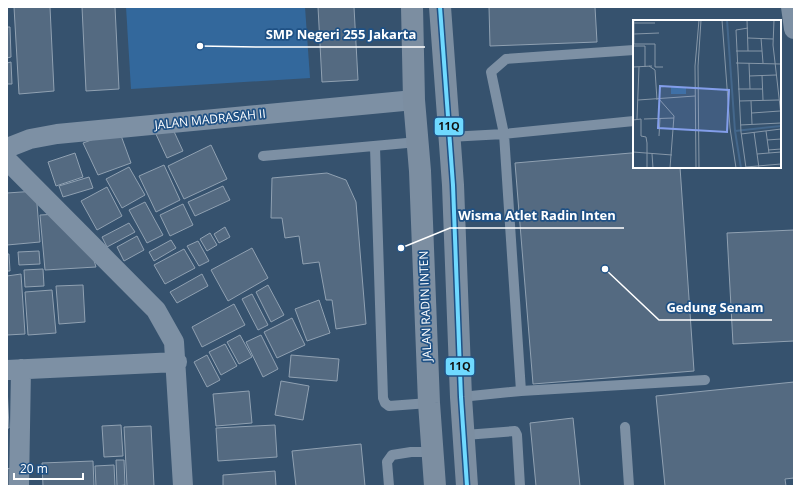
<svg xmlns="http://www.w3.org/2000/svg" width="801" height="493" viewBox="0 0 801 493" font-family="'Open Sans',sans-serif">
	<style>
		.green { fill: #33689c }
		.building { fill: #546a81; stroke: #90a1b2 }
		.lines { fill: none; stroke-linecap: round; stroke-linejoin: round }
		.service { stroke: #7d90a4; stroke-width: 10 }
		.minor { stroke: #7d90a4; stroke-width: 20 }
		.primary { stroke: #7c8ea1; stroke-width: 22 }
		.bus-1-casing { stroke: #1f5185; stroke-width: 7 }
		.bus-1 { stroke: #6fd9ff; stroke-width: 4 }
		.labels { text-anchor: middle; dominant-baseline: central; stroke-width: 3.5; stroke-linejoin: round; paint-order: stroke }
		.street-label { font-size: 12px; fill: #fff; stroke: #1f5185 }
		.inset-river { fill: none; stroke: #44678b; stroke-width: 2 }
		.inset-road { fill: none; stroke: #8697a8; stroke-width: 1 }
		.view { fill: #839eea; fill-opacity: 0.15; stroke: #839eea; stroke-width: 2 }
		.inset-edge { fill: none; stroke: #fff; stroke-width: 2 }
		.leader { fill: none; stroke: #fff; stroke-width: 1.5 }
		.callout-dot { fill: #fff; stroke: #1f5185; stroke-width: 1.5 }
		.callout-label { font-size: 13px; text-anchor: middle; font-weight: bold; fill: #fff; stroke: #1f5185; stroke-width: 3.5; stroke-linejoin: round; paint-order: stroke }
		.line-badge { stroke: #1f5185; stroke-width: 1.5 }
		.pale-badge-label { font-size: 11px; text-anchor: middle; font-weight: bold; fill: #111 }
	</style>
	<rect width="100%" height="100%" fill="#36526e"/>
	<path class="green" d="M126,7H305L310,78L131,89Z"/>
	<path class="building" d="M14,7H50L54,91L19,94Z
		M82,7H115L119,89L86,91Z
		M318,7H354L358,80L322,82Z
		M489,7H595L597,42L490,46Z
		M7,27H10L11,57L7,58Z
		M11,62L12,84H7V63Z
		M171,125L183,151L167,158L155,132Z
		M119,130L131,163L98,175L83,143Z
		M211,145L227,179L184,199L168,166Z
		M75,153L83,177L56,186L48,162Z
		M631,153H634V167H680L694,371L533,384L515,163Z
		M164,165L180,200L156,212L139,176Z
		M129,167L145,195L122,208L106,179Z
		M327,173L346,180L356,202L366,324L336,329L332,300H326L319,262L303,264L299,236L285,238L282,218H271L272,178Z
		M89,177L93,188L63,197L59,186Z
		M223,186L230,200L195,216L188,202Z
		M107,187L122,216L97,230L81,201Z
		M36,191L40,242L7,245V193Z
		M145,202L163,235L147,243L129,210Z
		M183,204L193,225L170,236L160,215Z
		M59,214L90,247L96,267L45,270L40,215Z
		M129,223L135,232L107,247L102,237Z
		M225,227L230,237L219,243L214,234Z
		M794,230V341L733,344L727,233Z
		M210,233L217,245L207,251L200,239Z
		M137,236L144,250L124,261L117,247Z
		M171,240L176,248L154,261L149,252Z
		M198,241L209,261L199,266L187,246Z
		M252,248L268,278L228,301L211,270Z
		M184,249L195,268L165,284L154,265Z
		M39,251L40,264L19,265L18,252Z
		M7,254H9L10,271H7Z
		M43,269L44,286L25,287L24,270Z
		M21,274L25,334L7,335V276Z
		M202,274L208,286L177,303L170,292Z
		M83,285L85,322L59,324L56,286Z
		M268,285L284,315L271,322L256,292Z
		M52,290L56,333L28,335L25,292Z
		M252,294L268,325L258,330L242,299Z
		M319,300L330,333L307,341L295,309Z
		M234,304L245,325L202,347L192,327Z
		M292,318L305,345L277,358L264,332Z
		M240,335L252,357L239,364L227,342Z
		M261,335L278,369L263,377L246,342Z
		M225,344L237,366L221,375L209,352Z
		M207,355L220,380L207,387L194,362Z
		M291,355L339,359L337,381L289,377Z
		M281,381L309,386L303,420L275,415Z
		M794,382V478L785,479L786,486H665L656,396Z
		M7,386L9,428H7Z
		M249,391L252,423L216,426L213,394Z
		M573,418L580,486H536L530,423Z
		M121,425L123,456L104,457L102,426Z
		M275,425L277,457L218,461L216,428Z
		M151,426L154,486H127L124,427Z
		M361,444L365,486H296L292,451Z
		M116,460H124L125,485L117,486Z
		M93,461L94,486H43L42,463Z
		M114,465L115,486H96L95,466Z
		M11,468L12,486H7V469Z
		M275,471L276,486H223V475Z"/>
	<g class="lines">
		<path class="service" d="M449,137L504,134L634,121
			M375,147L383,398L385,403L389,406L429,403
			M263,156L418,142
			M521,391L504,134L491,72L506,59L634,50
			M461,397L521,391L705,380
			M625,427L629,486
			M465,435L515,431L517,435L520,486
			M389,486L387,462L392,455L411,452H433"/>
		<path class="minor" d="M791,7L794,29
			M7,148L30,139L57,134L414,100
			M7,160L156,310L174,342L183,486
			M7,370L177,362
			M19,486L21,369"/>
		<path class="primary" d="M412,7L414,100L420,171L429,403L435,486
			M440,7L453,185L461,397L467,486"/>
		<g class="bus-1-casing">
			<path id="bus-1" d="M440,7L453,185L461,397L467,486"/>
		</g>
		<use href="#bus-1" class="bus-1"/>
	</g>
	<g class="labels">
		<g class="street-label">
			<text transform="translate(210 119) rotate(-6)">JALAN MADRASAH II</text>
			<text transform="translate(425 306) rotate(-92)">JALAN RADIN INTEN</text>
		</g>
	</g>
	<g transform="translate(633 20)">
		<rect width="148" height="148" fill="#36526e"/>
		<path d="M38,67H53V74H38Z" fill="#33689c"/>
		<path class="inset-river" d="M94,0L102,111L108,148M102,111L148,106"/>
		<path class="inset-road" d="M1,0V24H22V47H30M89,0L97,108L103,148M114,0L115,31M141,0L140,25L148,95M1,3H22M1,14L26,13M115,18L140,19M128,18L130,43M0,26H12V47M103,31H129M103,43L148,44M116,43L117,69M16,46L22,50L24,80M0,47L19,46M129,55L130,80M116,56L143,55M105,69H129M26,79L41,96L37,148M5,80L62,76M106,81L146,80M118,81L119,104M119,93L147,91M4,99L6,47M11,99L41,98M0,100L8,99V116L13,117L14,123V148M107,105L148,103M133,111L136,133M121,112L126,148M108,114L148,109M26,116L27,98M134,120L148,119M135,130L148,129M0,132L39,135M19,134L20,148M124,134L148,132M113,147L148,144M63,148L62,46L66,0M66,148L65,46L68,0M113,148L108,112L103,10L115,8"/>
		<path class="view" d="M27,66L96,70L94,112L25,108Z"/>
		<rect width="148" height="148" class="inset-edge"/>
	</g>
	<path class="leader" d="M200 46L258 47H425M401 248L450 228H624M605 269L659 320H772"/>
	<g class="callout-dot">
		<circle cx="200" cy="46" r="4"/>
		<circle cx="401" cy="248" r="4"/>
		<circle cx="605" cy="269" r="4"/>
	</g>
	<g class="callout-label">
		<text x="341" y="39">SMP Negeri 255 Jakarta</text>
		<text x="537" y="220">Wisma Atlet Radin Inten</text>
		<text x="715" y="312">Gedung Senam</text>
	</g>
	<g class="line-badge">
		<rect x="434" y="117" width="30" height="19" rx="4" fill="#6fd9ff"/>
		<rect x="445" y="357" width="30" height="19" rx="4" fill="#6fd9ff"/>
	</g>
	<g class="pale-badge-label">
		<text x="449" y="130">11Q</text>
		<text x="460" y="370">11Q</text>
	</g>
	<rect width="801" height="493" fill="none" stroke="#ffffff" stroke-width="16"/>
	<path d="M14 473v6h69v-6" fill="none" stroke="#ffffff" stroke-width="2"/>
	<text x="20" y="473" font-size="12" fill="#ffffff" stroke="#1f5185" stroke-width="3" paint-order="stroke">20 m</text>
</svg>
